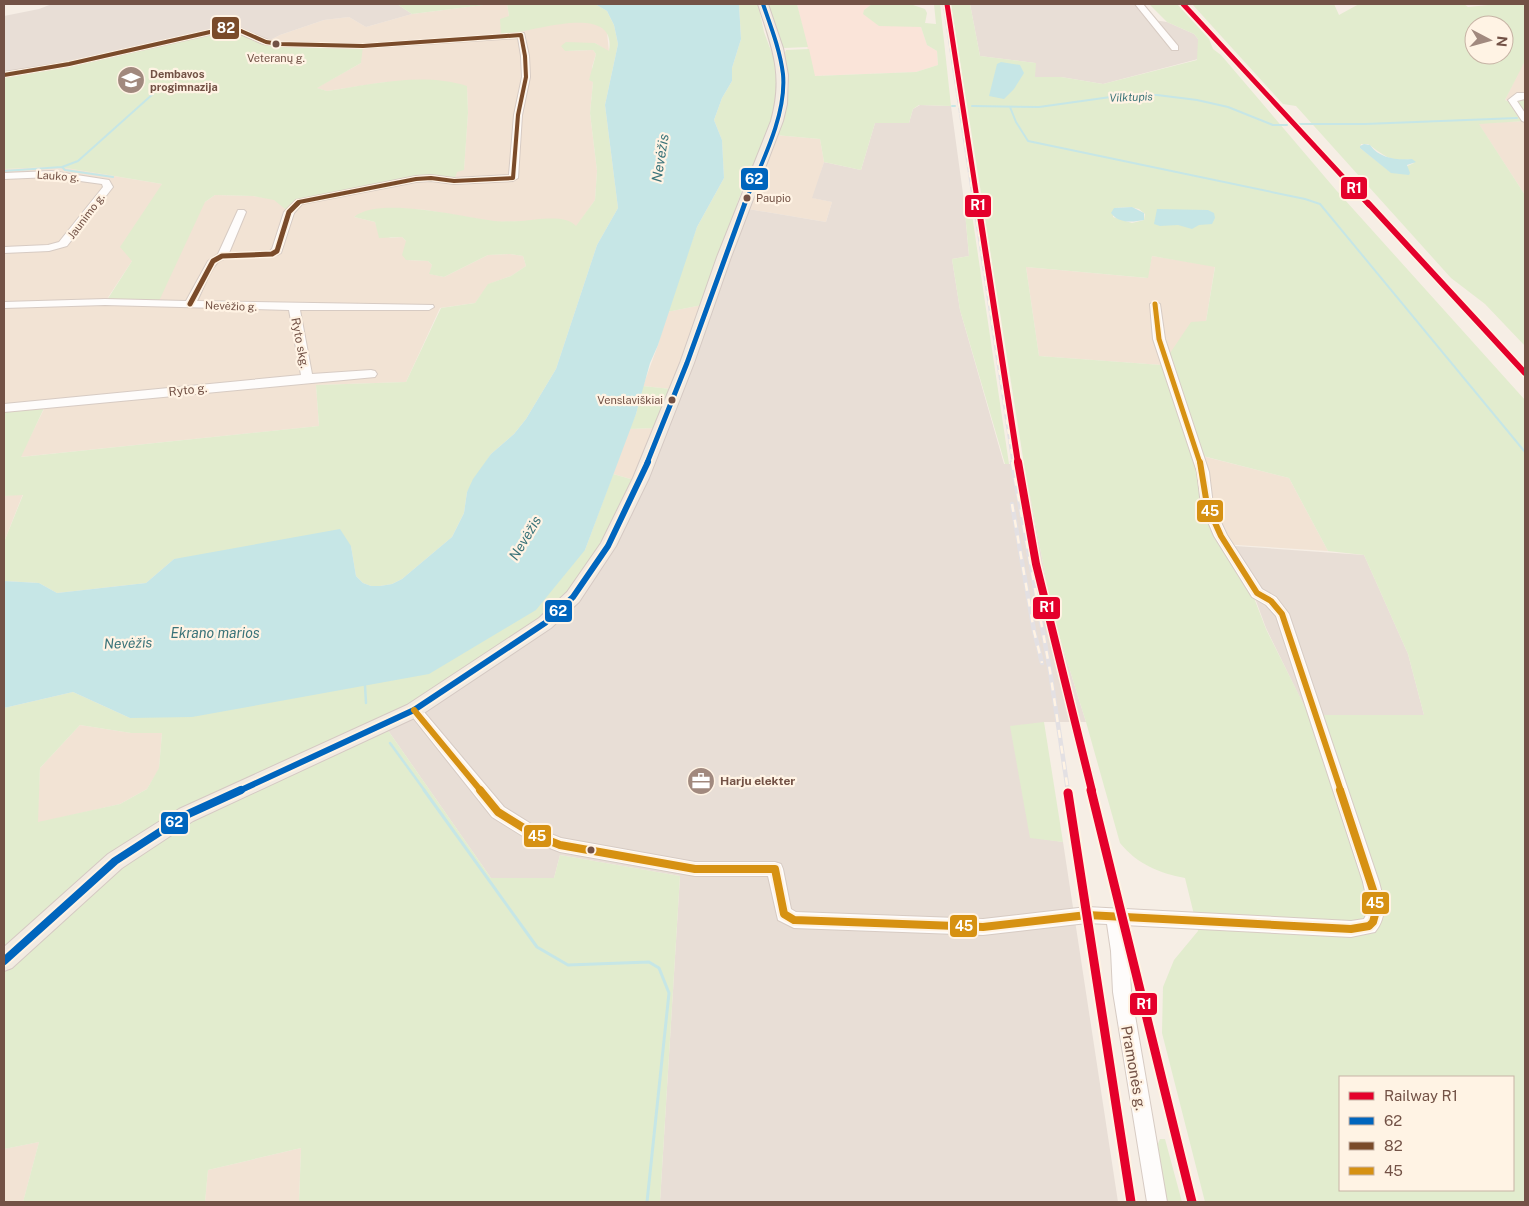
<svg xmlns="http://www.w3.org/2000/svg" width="1529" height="1206" viewBox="0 0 1529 1206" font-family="'Public Sans',sans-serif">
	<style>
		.residential { fill: #f2e3d4 }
		.commercial { fill: #fae4d9 }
		.industrial { fill: #e8ded6 }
		.green { fill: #e2ecce; fill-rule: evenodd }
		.water { fill: #c6e6e6 }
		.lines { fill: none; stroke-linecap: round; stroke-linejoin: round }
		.stream-far2 { stroke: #c6e6e6; stroke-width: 2 }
		.stream-far1 { stroke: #c6e6e6; stroke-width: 2.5 }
		.stream { stroke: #c6e6e6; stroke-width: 3 }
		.minor-casing { stroke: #d7cbc3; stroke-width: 2 }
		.major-casing { stroke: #d5c9c3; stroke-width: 2 }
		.minor { fill: #fefcfb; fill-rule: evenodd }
		.major { fill: #f2ebe2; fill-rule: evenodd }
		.rail-far2-casing { stroke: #e3e0e3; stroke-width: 3 }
		.rail-far1-casing { stroke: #e3e0e3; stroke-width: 4.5 }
		.rail-casing { stroke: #e3e0e3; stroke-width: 5 }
		.rail-far2 { stroke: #fff3e4; stroke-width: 2; stroke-dasharray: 5; stroke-linecap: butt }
		.rail-far1 { stroke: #fff3e4; stroke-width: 2.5; stroke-dasharray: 8; stroke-linecap: butt }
		.rail { stroke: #fff3e4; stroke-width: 3; stroke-dasharray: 9; stroke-linecap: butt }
		.bus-1-far3-casing { stroke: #fff3e4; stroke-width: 6 }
		.bus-1-far2-casing { stroke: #fff3e4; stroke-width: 8 }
		.bus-1-far1-casing { stroke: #fff3e4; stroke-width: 10 }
		.bus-1-casing { stroke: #fff3e4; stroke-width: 12 }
		.bus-2-far1-casing { stroke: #fff3e4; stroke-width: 6 }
		.bus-2-casing { stroke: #fff3e4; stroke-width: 8 }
		.bus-3-far2-casing { stroke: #fff3e4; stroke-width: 8 }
		.bus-3-far1-casing { stroke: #fff3e4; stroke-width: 10 }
		.bus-3-casing { stroke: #fff3e4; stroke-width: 12 }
		.bus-1-far3 { stroke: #0065bd; stroke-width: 4 }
		.bus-1-far2 { stroke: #0065bd; stroke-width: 5 }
		.bus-1-far1 { stroke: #0065bd; stroke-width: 6 }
		.bus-1 { stroke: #0065bd; stroke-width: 8 }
		.bus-2-far1 { stroke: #7a4b2a; stroke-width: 4 }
		.bus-2 { stroke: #7a4b2a; stroke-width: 5 }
		.bus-3-far2 { stroke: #d69112; stroke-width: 5 }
		.bus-3-far1 { stroke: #d69112; stroke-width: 6 }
		.bus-3 { stroke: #d69112; stroke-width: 8 }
		.rail-1-far3-casing { stroke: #fff3e4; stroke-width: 8 }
		.rail-1-far2-casing { stroke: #fff3e4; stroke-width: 9 }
		.rail-1-far1-casing { stroke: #fff3e4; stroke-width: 11 }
		.rail-1-casing { stroke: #fff3e4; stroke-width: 13 }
		.rail-1-far3 { stroke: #e4002b; stroke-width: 5 }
		.rail-1-far2 { stroke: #e4002b; stroke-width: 6 }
		.rail-1-far1 { stroke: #e4002b; stroke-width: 8 }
		.rail-1 { stroke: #e4002b; stroke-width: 9 }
		.bus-dot { fill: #735246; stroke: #fff3e4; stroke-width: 2 }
		.labels { text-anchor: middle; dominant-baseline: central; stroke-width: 4.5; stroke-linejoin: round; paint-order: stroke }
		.bus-label { font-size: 11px; fill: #735246; stroke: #fff3e4 }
		.far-poi-label { font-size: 11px; font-weight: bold; fill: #735246; stroke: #fff3e4; text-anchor: start }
		.far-water-label { font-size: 11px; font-style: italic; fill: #3a7379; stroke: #fff3e4 }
		.far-street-label { font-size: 11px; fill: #735246; stroke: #fff3e4 }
		.street-label { font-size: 12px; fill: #735246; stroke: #fff3e4 }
		.poi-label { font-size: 12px; font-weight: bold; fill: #735246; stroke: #fff3e4; text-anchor: start }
		.water-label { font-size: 14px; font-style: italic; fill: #3a7379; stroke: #fff3e4 }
		.near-street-label { font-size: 15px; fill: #735246; stroke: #fff3e4 }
		.line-badge { stroke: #fff3e4; stroke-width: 2 }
		.badge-label { font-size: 14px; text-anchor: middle; font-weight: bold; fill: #fff }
	</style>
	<rect width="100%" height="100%" fill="#f6eee5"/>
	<path class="residential" d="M492,4H507L509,16L529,29L543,22L586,15L601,22L607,32L609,52L595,43L566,51L593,50L596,54L592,67L593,82L590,113L597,171L595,200L576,227L560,220L496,222L426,210L395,208L376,210L354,217L375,222L378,230L390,238L402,237L406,241V260L428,261L432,265L430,274L444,277L488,255L510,254L523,256L526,266L511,276L489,284L475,303L440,308L406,382L316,385L319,426L20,457L45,407L4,411V169L50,167L66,168L162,184L132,261L107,299L205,202L215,195L253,196L299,202L464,169L468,113L467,86L386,82L327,91L316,88L361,63L266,42L280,35L324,20L349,17L366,27L412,14Z
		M1524,61L1525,96H1517L1512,103L1505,100Z
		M1525,121V195L1478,123Z
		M775,135L820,139L824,162L813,198L832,202L826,222L748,209Z
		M1152,256L1215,266L1206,321L1162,365L1039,356L1026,267L1147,278Z
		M702,305L671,389L643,386L658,345L667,312Z
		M656,428L634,480L613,474L629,429Z
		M1198,455L1289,478L1328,551L1221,544Z
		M23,494L4,542V496Z
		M80,725L131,733H162L159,769L147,789L120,804L37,823L40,768Z
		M39,1142L23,1202H4V1149Z
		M301,1148L299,1202H205L208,1170Z"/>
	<path class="commercial" d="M797,4H872L864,10L921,27L927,45L937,51L938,65L916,72L814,76Z"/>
	<path class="industrial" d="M52,4H397L412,14L366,27L349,17L324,20L280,35L266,42L4,75V16L39,9Z
		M970,4H1139L1154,20L1167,22L1194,34L1198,39V59L1103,84L1061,77H1034L1035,63L980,56Z
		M920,105L951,106L964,201L969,256L952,259L960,310L1004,464H1024L1053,616L1086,722H1044L1030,837L1063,842L1118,1202H660L680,876L560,855L554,878H491L387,729L608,555L748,209L826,222L832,202L812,198L824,162L861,170L875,123H909L913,109Z
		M1221,545L1364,555L1408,654L1424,715L1309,716L1266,628L1256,601Z"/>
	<path class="green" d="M397,4H492L412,14Z
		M507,4H595L607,11L614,25L618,44L605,105L618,208L597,245L556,369L526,419L514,434L491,454L467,492L464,513L452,537L402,579L392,584L380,586H371L363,583L356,576L351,546L174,559L146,583L57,593L39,583L4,581V542L23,495L4,496V411L45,406L21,457L319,426L316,385L406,382L441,308L475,303L488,284L511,276L526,266L523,256L510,254L488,255L444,277L429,274L432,265L428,261L406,260L402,255L406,241L402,237L379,238L375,222L354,217C379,196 462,217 494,221C502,222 512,221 521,221C537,220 565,214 576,226L595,200L597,171L590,113L593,82L589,80L596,54L593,50L565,51L561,46L566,42L595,43L609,51C618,0 529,33 501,35L500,19L509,16Z
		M739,4H758L764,32L780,75L779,102L751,177L743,188L737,204L738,209L702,305L667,312L697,227L724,178L722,140L714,120L722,98L732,81V68L741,39Z
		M765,4H797L808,47L785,48L779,46Z
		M872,4H910L925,9L927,13L925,23L936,24L934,4H940L951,106L919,105L913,109L909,123H875L861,170L824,162L820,139L775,135C787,102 794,91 783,56L786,50L809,49L815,76L916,72L938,65L937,51L927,45L921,27L879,26L863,14L864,10Z
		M951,4H970L980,56L1036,63L1035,77H1061L1103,84L1197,60L1198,39L1194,34L1167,22L1149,4H1177L1209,39L1213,49L1221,55L1336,190L1525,400V1202H1205L1162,1033L1163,987L1174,960L1198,931L1185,878C1159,873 1137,864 1120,843L1086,722L1053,616L1024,464ZM1130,207L1139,209L1145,214L1144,220L1132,223L1113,217L1114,208ZM1152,256L1215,267L1206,321L1191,322L1162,365L1039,356L1026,267L1148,278ZM1199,455L1289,478L1328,551L1364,555L1408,654L1424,715H1309L1266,629L1251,590L1221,545ZM1340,1077H1513V1190H1340Z
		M1192,4H1334L1339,15L1359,4H1464L1468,7L1498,4H1525V61L1505,100L1512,103L1517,96H1525V121L1479,124L1525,195V346L1485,304L1451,278L1296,106L1283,104ZM1474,25H1504V55H1474ZM1361,144H1368C1381,153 1390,163 1409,159L1414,163L1392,173L1360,148Z
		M232,27L266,42L363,46L361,63L317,88L327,91C374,84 422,72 467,86L468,113L464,170L457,172L454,181L431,178L299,202L289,212L274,200L253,196L215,195L205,202L159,301L107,300L132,261L120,247L162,184L66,168L50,167L4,169V75L24,72Z
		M964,201H970L1009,464H1005L960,310L952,259L969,256Z
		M643,386L671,389L656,428L629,429L636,414Z
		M613,474L634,480L603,543L580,579L541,620L403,708L237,784L12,945L4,953V708L73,692L130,718L585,550ZM80,725L131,733H162L159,768L147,789L120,804L38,822L40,768Z
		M1044,722L1063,842L1030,838L1010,726Z
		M387,729L491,878H554L560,855L680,876L660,1202H299L301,1148L208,1170L205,1202H23L39,1142L4,1149V961L37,929L156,833Z
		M1160,1139H1165L1182,1202H1165L1157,1146Z"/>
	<path class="water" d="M556,4H739L741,39L732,68V81L722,98L714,120L722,140L724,178L697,227L658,345L650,363L636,414L585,550L536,610L429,674L192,717L130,718L73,692L4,708V581L39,583L57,593L146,583L174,559L340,529L351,546L356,576L363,583L371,586H380L392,584L402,579L452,537L464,513L467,492L473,479L491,454L514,434L526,419L556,369L597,245L618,208L605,105L618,44L614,25L607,11L595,4Z
		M1001,62L1020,65L1024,73L1014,89L1004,99L989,96L997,64Z
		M1364,144L1370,145C1380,159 1397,160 1412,159L1416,162L1407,165L1410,173L1409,175L1391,173L1360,148V146Z
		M1132,207L1144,213V220C1133,222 1119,224 1111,213L1114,208Z
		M1157,209L1208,210L1214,213L1215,218L1212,224L1199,225L1192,229L1178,225L1160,226L1154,224Z"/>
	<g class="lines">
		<path class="stream-far2" d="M952,106H955
			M972,106L1039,107L1125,95H1157L1197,100L1228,107L1273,125H1287
			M1010,107L1016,122L1028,141L1305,199L1320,204L1525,452
			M1300,124H1365L1517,118
			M62,167L65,170L113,177
			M4,171L62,167L78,161L154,93"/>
		<path class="stream-far1" d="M365,686L366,703
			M390,743L425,791"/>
		<path class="stream" d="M424,790L537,947L568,965L649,962L659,968L669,993L647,1202"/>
		<g class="minor-casing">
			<path id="minor" d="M1135,4H1143L1178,46V50H1172Z
				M232,25L268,40L279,42L363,44L524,33L529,56L530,77L522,115L518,178L513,181L454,184L431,181L416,182L302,204L294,213L281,253C265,263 228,251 217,263C208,273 203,290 197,301L433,305L434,307L429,310H300L312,374L371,370L375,371L377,374L375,377L4,412V404L301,375L289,310L105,305L4,308V302L105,299L186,301L208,261L218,254L238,210H244L246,212L229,253L270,251L272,249L284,212L296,200L416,176L431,175L454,178L509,175L514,115L522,77L521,56L518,38L363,48L279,46L263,44L231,30L69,66L4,77V72L69,62Z
				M1517,93H1525V99L1517,101L1525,113V122L1522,121L1508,100Z
				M51,171L109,180L113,187L67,246L49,251L4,253V247L48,245L59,242L103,187L102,184L51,177L4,179V173Z
				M1155,301L1160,304L1165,339L1209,472L1213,505L1227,535L1262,589L1276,597L1289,614L1379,882C1384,900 1388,916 1375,932L1351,937L1124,925L1129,951L1131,992L1167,1202H1147L1113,992L1111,951L1107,924L1087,923L983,935L794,928L778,920L768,876H695L560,852L529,840L492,817L407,710L409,706L414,704L419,706L504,807L541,830L561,838L695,862H775L781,864L783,869L791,909L796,912L983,919L1087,907L1351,921L1364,919C1371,908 1365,893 1363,882L1276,616L1266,605L1252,597L1214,536L1201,505L1197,472L1153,339L1150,304Z"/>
		</g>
		<g class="major-casing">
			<path id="major" d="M758,4H768L783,48L788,75L787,104L783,121L731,257L694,363L649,478L616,546L579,602L551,628L421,715L193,821L122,868L12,968L4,971V947L108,854L179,809L407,705L539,618L567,592L601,543L633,478L680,363L717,257L771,121C784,74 772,48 758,4Z"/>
		</g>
		<use href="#minor" class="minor"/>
		<use href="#major" class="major"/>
		<g class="rail-far2-casing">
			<path id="rail-far2" d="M944,4L1013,463
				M1183,4L1525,373"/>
		</g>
		<g class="rail-far1-casing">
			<path id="rail-far1" d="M1012,462L1050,671L1068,791
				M1012,504L1034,631L1042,663"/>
		</g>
		<g class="rail-casing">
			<path id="rail" d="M1068,790L1131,1202"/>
		</g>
		<use href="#rail-far2" class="rail-far2"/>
		<use href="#rail-far1" class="rail-far1"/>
		<use href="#rail" class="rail"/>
		<g class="bus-1-far3-casing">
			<path id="bus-1-far3" d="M744,205C760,166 787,116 783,74C780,50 771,27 763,4"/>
		</g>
		<g class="bus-1-far2-casing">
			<path id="bus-1-far2" d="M647,463L687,363L745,203"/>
		</g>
		<g class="bus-1-far1-casing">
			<path id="bus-1-far1" d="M239,791L414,710L545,623L573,597L608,546L648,462"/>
		</g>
		<g class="bus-1-casing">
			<path id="bus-1" d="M4,961L115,861L186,815L241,790"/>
		</g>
		<g class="bus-2-far1-casing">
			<path id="bus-2-far1" d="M4,75L69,64L232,27L266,42L279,44L363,46L521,35L525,56L526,77L518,115L513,178L454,181L431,178L416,179L299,202L296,205"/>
		</g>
		<g class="bus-2-casing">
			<path id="bus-2" d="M190,304L213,261L222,256L272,254L277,251L289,212L298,203"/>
		</g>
		<g class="bus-3-far2-casing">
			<path id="bus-3-far2" d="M1155,304L1159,339L1200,463"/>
		</g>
		<g class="bus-3-far1-casing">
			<path id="bus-3-far1" d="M1200,462L1207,505L1221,536L1257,593L1271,601L1282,614L1341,791
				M414,710L481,791"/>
		</g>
		<g class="bus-3-casing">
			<path id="bus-3" d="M480,790L498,812L535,835L560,845L695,869H775L784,914L794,920L983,927L1087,915L1351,929L1369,926L1373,922L1376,911L1374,893L1340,790"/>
		</g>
		<use href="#bus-1-far3" class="bus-1-far3"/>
		<use href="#bus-1-far2" class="bus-1-far2"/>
		<use href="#bus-1-far1" class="bus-1-far1"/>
		<use href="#bus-1" class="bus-1"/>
		<use href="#bus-2-far1" class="bus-2-far1"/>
		<use href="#bus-2" class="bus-2"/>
		<use href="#bus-3-far2" class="bus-3-far2"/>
		<use href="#bus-3-far1" class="bus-3-far1"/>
		<use href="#bus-3" class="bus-3"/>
		<g class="rail-1-far3-casing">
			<path id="rail-1-far3" d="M947,4L978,205
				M1183,4L1369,205"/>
		</g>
		<g class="rail-1-far2-casing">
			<path id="rail-1-far2" d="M978,203L1018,463
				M1368,203L1525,373"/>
		</g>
		<g class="rail-1-far1-casing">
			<path id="rail-1-far1" d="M1018,462L1036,564L1092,791"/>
		</g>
		<g class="rail-1-casing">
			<path id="rail-1" d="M1091,790L1192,1202
				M1068,793L1131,1202"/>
		</g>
		<use href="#rail-1-far3" class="rail-1-far3"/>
		<use href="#rail-1-far2" class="rail-1-far2"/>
		<use href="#rail-1-far1" class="rail-1-far1"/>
		<use href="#rail-1" class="rail-1"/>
	</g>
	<defs>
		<g id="school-disc" transform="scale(1.4375)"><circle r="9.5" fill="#a1897e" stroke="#fff3e4"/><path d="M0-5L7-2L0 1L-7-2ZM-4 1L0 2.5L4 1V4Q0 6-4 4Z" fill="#fff"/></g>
		<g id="office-disc" transform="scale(1.4375)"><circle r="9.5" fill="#a1897e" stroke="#fff3e4"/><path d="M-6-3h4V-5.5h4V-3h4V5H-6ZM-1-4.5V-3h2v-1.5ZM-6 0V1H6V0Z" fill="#fff"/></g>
	</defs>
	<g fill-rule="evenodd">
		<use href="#school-disc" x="131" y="80"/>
		<use href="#office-disc" x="701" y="781"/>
	</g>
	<g class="bus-dot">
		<circle cx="276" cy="44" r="4.5"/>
		<circle cx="747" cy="198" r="4.5"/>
		<circle cx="672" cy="400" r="4.5"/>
		<circle cx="591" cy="850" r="4.5"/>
	</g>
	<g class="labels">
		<g class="bus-label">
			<text x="276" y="58">Veteranų g.</text>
			<text x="756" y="198" text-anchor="start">Paupio</text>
			<text x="663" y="400" text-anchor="end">Venslaviškiai</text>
		</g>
		<g class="far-poi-label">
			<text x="150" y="74">Dembavos<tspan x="150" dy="13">progimnazija</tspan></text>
		</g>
		<g class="far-water-label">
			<text transform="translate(1131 97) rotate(-2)">Vilktupis</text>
		</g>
		<g class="far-street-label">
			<text transform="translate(58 176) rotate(4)">Lauko g.</text>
			<text transform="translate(86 216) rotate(-53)">Jaunimo g.</text>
			<text transform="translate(231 306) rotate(2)">Nevėžio g.</text>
		</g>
		<g class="street-label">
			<text transform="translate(300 343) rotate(79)">Ryto skg.</text>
			<text transform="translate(188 390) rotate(-6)">Ryto g.</text>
		</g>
		<g class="poi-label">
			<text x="720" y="781">Harju elekter</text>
		</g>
		<g class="water-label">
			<text transform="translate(660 158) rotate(-81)">Nevėžis</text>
			<text transform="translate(525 538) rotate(-59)">Nevėžis</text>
			<text x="215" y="633">Ekrano marios</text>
			<text transform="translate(128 643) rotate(-2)">Nevėžis</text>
		</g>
		<g class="near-street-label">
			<text transform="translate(1134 1068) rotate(80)">Pramonės g.</text>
		</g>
	</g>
	<g class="line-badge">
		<rect x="211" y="16" width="29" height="24" rx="5" fill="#7a4b2a"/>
		<rect x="740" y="167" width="29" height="24" rx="5" fill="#0065bd"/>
		<rect x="1340" y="176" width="28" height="24" rx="5" fill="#e4002b"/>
		<rect x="964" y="194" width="28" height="24" rx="5" fill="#e4002b"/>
		<rect x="1196" y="499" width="28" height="24" rx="5" fill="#d69112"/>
		<rect x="1032" y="596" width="29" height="24" rx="5" fill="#e4002b"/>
		<rect x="544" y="599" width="29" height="24" rx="5" fill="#0065bd"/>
		<rect x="160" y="811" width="29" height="24" rx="5" fill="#0065bd"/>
		<rect x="523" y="824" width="29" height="24" rx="5" fill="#d69112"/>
		<rect x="1361" y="891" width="29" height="24" rx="5" fill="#d69112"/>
		<rect x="949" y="914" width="29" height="24" rx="5" fill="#d69112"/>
		<rect x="1129" y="992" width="29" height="24" rx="5" fill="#e4002b"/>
	</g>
	<g class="badge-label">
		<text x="226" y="33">82</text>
		<text x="754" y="184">62</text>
		<text x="1354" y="193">R1</text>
		<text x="978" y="210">R1</text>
		<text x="1210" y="516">45</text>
		<text x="1047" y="612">R1</text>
		<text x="558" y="616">62</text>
		<text x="174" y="827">62</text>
		<text x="537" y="841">45</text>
		<text x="1375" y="908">45</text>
		<text x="964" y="931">45</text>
		<text x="1144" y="1009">R1</text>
	</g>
	<rect width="1529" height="1206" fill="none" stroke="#735246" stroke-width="10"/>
	<rect x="1339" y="1076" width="175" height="115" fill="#fff3e4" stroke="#c7b3a5"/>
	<rect x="1349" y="1092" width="25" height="8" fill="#e4002b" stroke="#c7b3a5"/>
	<text x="1384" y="1101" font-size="15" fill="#735246">Railway R1</text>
	<rect x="1349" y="1117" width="25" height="8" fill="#0065bd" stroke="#c7b3a5"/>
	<text x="1384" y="1126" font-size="15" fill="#735246">62</text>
	<rect x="1349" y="1142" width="25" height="8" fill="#7a4b2a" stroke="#c7b3a5"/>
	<text x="1384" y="1151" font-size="15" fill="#735246">82</text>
	<rect x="1349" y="1167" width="25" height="8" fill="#d69112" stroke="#c7b3a5"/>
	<text x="1384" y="1176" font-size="15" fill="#735246">45</text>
	<g transform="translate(1489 40) rotate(96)"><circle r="24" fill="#fff3e4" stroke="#c7b3a5"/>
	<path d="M0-4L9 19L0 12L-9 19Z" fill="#a1897e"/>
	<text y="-8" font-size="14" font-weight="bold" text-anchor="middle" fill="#735246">N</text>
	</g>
</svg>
